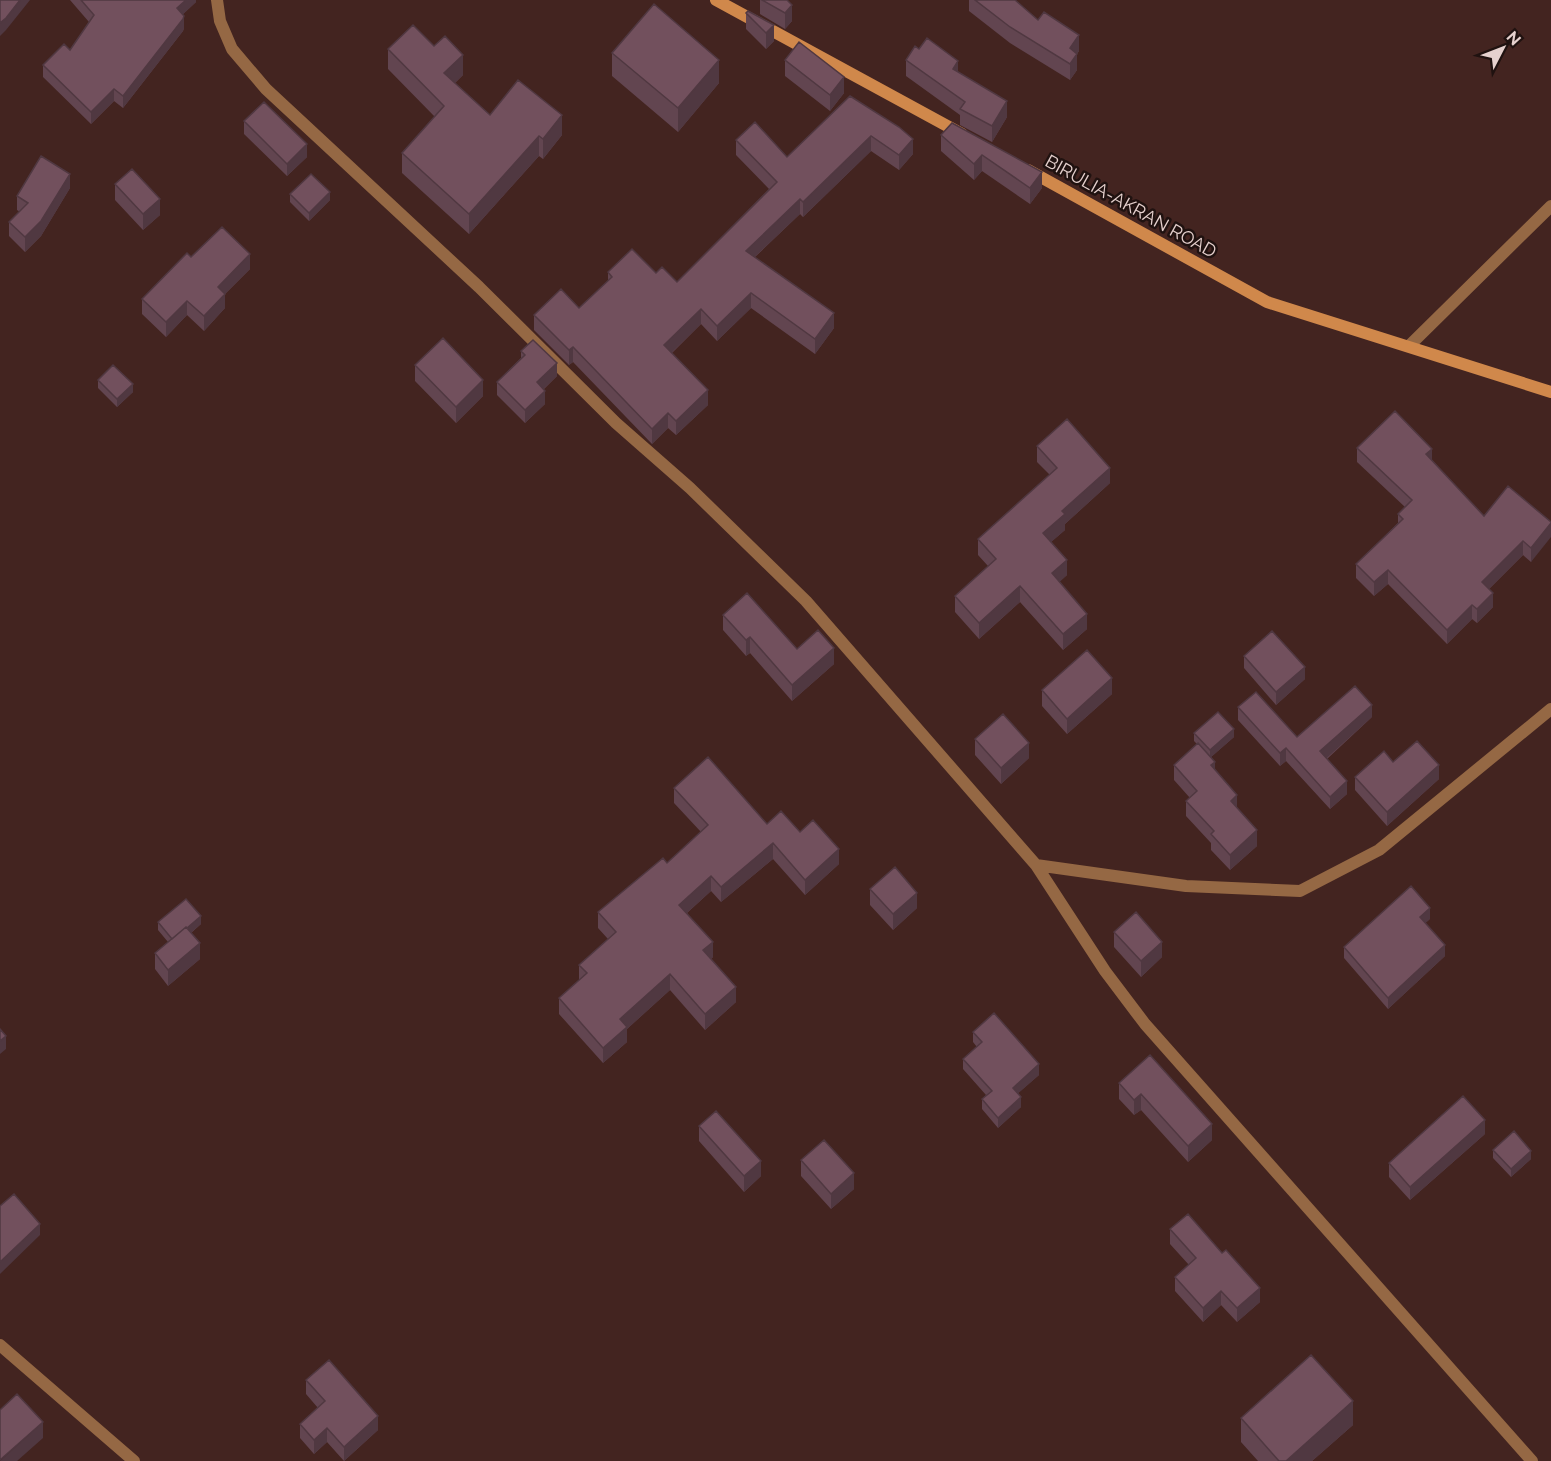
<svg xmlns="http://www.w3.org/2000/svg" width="1551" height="1461" viewBox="0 0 1551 1461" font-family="Raleway,sans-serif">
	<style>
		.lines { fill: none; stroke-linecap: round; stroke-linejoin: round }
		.street { stroke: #956844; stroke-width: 12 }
		.secondary { stroke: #d0884b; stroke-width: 12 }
		.wall { fill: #624550 }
		.shaded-wall { fill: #503841 }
		.building { fill: #72505d; stroke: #503841; stroke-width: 1.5 }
		.labels { text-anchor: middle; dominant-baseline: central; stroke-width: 5; stroke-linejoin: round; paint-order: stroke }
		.street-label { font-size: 18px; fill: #e6d1ce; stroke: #201210 }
	</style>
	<rect width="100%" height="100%" fill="#432420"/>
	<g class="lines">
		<path class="street" d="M217,0L220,21L232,49L266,89L479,287L616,423L690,488L806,601L1036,865L1105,971L1145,1024L1532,1461
			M1410,345L1551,206
			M1036,865L1186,886L1300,891L1379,850L1551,709
			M0,1345L134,1461"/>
		<path class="secondary" d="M716,0L962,134
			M1028,170L1267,302L1551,392"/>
	</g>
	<path class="wall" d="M70,0H196V2L183,14L184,28L183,31L123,108L114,101L91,124L43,77V65L70,50L89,22Z
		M760,0H787L792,21L785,29L760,14Z
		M969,0H1015L1038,20L1079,51L1077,54V70L1070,80L1010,43L969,11Z
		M746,13L774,41L766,49L746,29Z
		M434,46L463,75L455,83L490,115L562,135L543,159L539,156L469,234L402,173V153L435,117L388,69V49Z
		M612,53L719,83L678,132L612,76Z
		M785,60L844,93L830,111L785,76Z
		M906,60L958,72L1007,117L992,142L960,125V115L906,76Z
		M850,96L913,154L899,170L871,151L803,217L800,214L755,257L834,328L815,354L751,308L717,341L701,324L672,353L708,405L676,435L668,428L652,444L573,362L569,365L534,330V315L579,308L608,281V272L656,273L677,282L769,189L736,155V140L787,157Z
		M244,121L307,157L287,176L244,134Z
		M952,123L1042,188L1030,204L982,171L974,180L941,151V135Z
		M115,184L160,215L143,230L115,200Z
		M70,188L41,236L25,252L9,236V222L20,212L17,210V196Z
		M290,194L330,200L309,221L290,202Z
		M191,257L250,269L225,294V308L204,331L187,315L166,337L142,314V299Z
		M521,351L557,376L544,389L545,404L525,423L497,395V382L521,358Z
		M415,365L483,396L456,423L415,381Z
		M98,380L133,392L117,407L98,388Z
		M1037,446L1110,483L1065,524V530L1051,542L1067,575L1059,582L1087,629L1063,650L1020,602L979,639L955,612V596L988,566L978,555V539L1050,475L1037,462Z
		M1357,448L1432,460L1484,516L1551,522L1531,562L1523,555L1489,589L1493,607L1477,623L1472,619L1447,644L1388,584L1374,596L1356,578V564L1398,523V514L1405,507L1357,462Z
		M723,615L797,649L834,664L792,701L750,653L746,656L723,630Z
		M1244,656L1305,679L1276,705L1244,668Z
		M1042,690L1112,694L1067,734L1042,706Z
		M1238,707L1297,737L1372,717L1327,759L1347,794L1330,809L1286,761L1280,766L1238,720Z
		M1194,733L1234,737L1211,757L1215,770L1237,808L1257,846L1230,870L1211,850V843L1186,816V801L1190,798L1174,780V765L1197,744L1194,741Z
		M975,739L1029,758L1001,784L975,755Z
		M1393,762L1439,779L1387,826L1355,790V777Z
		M674,788L767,824L800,832L839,864L805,895L773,859L721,902L711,891L687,913L713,957L711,959L736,1002L705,1030L670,990L627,1029V1042L603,1063L559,1014V998L579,980V965L608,939L598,928V912L667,863L701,832L674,803Z
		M870,889L917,908L893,930L870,905Z
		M1430,919L1425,923L1445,956L1388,1009L1344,958V947Z
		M158,922L201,924L191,933L200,959L168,986L155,969V953L168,942L158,930Z
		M1114,932L1162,957L1141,977L1114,947Z
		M973,1032L1039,1075L1018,1093L1021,1107L998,1128L982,1109V1099L986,1095L963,1069V1059L977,1047L973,1042Z
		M1150,1055L1212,1140L1188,1162L1141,1110L1134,1115L1119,1099V1083Z
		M699,1126L761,1176L744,1192L699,1141Z
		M1485,1134L1410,1200L1389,1177V1163Z
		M1493,1150L1531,1159L1511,1177L1493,1158Z
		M801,1160L854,1189L831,1209L801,1176Z
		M1170,1229L1260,1302L1237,1322L1221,1305L1203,1322L1175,1291V1277L1189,1265L1170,1244Z
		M306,1380L378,1430L344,1461L327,1442L314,1454L300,1438V1424L318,1408L306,1394Z
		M1241,1418L1353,1425L1312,1461H1258L1241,1442Z"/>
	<path class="shaded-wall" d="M20,0H30L6,30L0,36V23Z
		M186,0H196V2L177,20V8Z
		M792,5V21L785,29V13Z
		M184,16V28L183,31L123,108V96Z
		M774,25V41L766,49V33Z
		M1079,35V51L1074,58L1077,54V70L1070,80V48Z
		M463,55V75L444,93V73Z
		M719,60V83L678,132V108Z
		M958,61V77L953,69Z
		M844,77V93L830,111V95Z
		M114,89V101L91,124V112Z
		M1007,101V117L992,142V126Z
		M562,115V135L543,159V139Z
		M539,136V156L469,234V214Z
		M871,136V151L803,217V202Z
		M913,139V154L899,170V155Z
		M307,144V157L287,176V164Z
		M982,155V171L974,180V164Z
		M1042,172V188L1030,204V188Z
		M70,174V188L41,236L25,252V237Z
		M330,192V200L309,221V213Z
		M160,199V215L143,230V214Z
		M800,199V214L746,265V251Z
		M250,254V269L225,294V308L204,331V316L218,287Z
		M751,293V308L717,341V326Z
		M187,301V315L166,337V322Z
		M701,309V324L664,360V345Z
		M834,313V328L815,354V339Z
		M573,347V362L569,365V350Z
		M557,363V376L537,395V382Z
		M483,380V396L456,423V407Z
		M133,384V392L117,407V399Z
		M708,390V405L676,435V421Z
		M545,391V404L525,423V410Z
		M668,413V428L652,444V429Z
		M1432,449V463L1426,454Z
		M1110,468V483L1065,524V530L1043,549V533L1062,511Z
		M1551,523V537L1531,562V548Z
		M1523,541V555L1482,596V582Z
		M1067,560V575L1052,589V573Z
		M1388,570V584L1374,596V582Z
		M1020,586V602L979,639V623Z
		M1493,593V607L1477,623V609Z
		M1472,605V619L1447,644V630Z
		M1087,614V629L1063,650V634Z
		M750,637V653L746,656V640Z
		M834,648V664L792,701V685Z
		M1305,667V679L1276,705V692Z
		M1112,678V694L1067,734V719Z
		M1372,705V717L1320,764V751Z
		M1234,729V737L1210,758V750Z
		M1029,743V758L1001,784V768Z
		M1286,748V761L1280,766V753Z
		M1215,762V777L1211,765Z
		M1439,765V779L1387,826V812Z
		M1347,781V794L1330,809V797Z
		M1237,795V811L1231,801Z
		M1257,830V846L1230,870V855Z
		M773,843V859L721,902V887Z
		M839,849V864L805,895V880Z
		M711,876V891L679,920V905Z
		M917,893V908L893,930V914Z
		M1430,908V919L1420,928V917Z
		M201,916V924L173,948V940Z
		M713,942V957L703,966V950Z
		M1162,942V957L1141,977V961Z
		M200,943V959L168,986V970Z
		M1445,945V956L1388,1009V998Z
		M670,974V990L627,1029V1042L603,1063V1048L620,1019Z
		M736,987V1002L705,1030V1014Z
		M6,1036V1049L0,1054V1041Z
		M1039,1064V1075L1013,1098V1088Z
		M1141,1094V1110L1134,1115V1100Z
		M1021,1097V1107L998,1128V1118Z
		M1485,1120V1134L1410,1200V1187Z
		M1212,1124V1140L1188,1162V1146Z
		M1531,1151V1159L1511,1177V1169Z
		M761,1161V1176L744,1192V1176Z
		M854,1173V1189L831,1209V1194Z
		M40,1224V1235L0,1274V1262Z
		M1260,1288V1302L1237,1322V1308Z
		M1221,1291V1305L1203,1322V1308Z
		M1353,1401V1425L1312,1461H1286Z
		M378,1416V1430L344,1461V1447Z
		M43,1422V1438L17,1461H0Z
		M327,1428V1442L314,1454V1440Z"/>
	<path class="building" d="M0,0H20L6,18L0,23Z
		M81,0H186L177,8L184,16L183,19L123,96L114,89L91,112L43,65L64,44L70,50L94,15Z
		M762,0H787L792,5L785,13Z
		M975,0H1015L1038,20L1044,12L1079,35L1070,48L1077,54L1070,64L1010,27Z
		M654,4L719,60L678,108L612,53Z
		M748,11L774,25L766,33L746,13Z
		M413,25L434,46L445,36L463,55L444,73L490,115L518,80L562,115L543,139L539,136L469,214L402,153L444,106L388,49Z
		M927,38L958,61L953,69L1007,101L992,126L960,109L965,102L906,60L915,46L919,49Z
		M799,42L844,77L830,95L785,60Z
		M850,96L899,127L913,139L899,155L871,136L803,202L800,199L746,251L834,313L815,339L751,293L717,326L701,309L664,345L708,390L676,421L668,413L652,429L573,347L569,350L534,315L561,289L579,308L612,277L608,272L632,249L656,273L662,267L677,282L777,182L736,140L755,122L787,157Z
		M264,102L307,144L287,164L244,121Z
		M952,123L1042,172L1030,188L982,155L974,164L941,135Z
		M41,156L70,174L41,221L25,237L9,222L28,203L17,196Z
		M132,169L160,199L143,214L115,184Z
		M311,174L330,192L309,213L290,194Z
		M222,227L250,254L218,287L225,294L204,316L187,301L166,322L142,299L187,253L191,257Z
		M443,338L483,380L456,407L415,365Z
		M533,340L557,363L537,382L545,391L525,410L497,382L525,355L521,351Z
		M113,365L133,384L117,399L98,380Z
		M1395,411L1432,449L1426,454L1484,516L1508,486L1551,522V523L1531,548L1523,541L1482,582L1493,593L1477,609L1472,605L1447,630L1388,570L1374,582L1356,564L1403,519L1398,514L1412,500L1357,448Z
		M1067,419L1110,468L1062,511L1065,514L1043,533L1067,560L1052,573L1087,614L1063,634L1020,586L979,623L955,596L996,559L978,539L1057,468L1037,446Z
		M747,593L797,649L818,630L834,648L792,685L750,637L746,640L723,615Z
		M1272,631L1305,667L1276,692L1244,656Z
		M1087,650L1112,678L1067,719L1042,690Z
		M1355,686L1372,705L1320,751L1347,781L1330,797L1286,748L1280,753L1238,707L1256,692L1297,737Z
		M1218,712L1234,729L1210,750L1194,733Z
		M1003,714L1029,743L1001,768L975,739Z
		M1417,741L1439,765L1387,812L1355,777L1384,751L1393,762Z
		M1198,743L1215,762L1211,765L1237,795L1231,801L1257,830L1230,855L1211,834L1214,831L1186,801L1197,791L1174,765Z
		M708,757L767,824L781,811L800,832L813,820L839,849L805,880L773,843L721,887L711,876L679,905L713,942L703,950L736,987L705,1014L670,974L620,1019L627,1027L603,1048L559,998L587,973L579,965L616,932L598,912L663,858L667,863L708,825L674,788Z
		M895,867L917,893L893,914L870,889Z
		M1411,886L1430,908L1420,917L1445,945L1388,998L1344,947Z
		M186,899L201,916L187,928L186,927L172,939L158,922Z
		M1136,912L1162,942L1141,961L1114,932Z
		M186,927L200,943L168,970L155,953Z
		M994,1013L1039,1064L1013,1088L1021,1097L998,1118L982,1099L992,1091L963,1059L982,1042L973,1032Z
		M0,1029L6,1036L0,1041Z
		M1150,1055L1212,1124L1188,1146L1141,1094L1134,1100L1119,1083Z
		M1463,1096L1485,1120L1410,1187L1389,1163Z
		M716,1111L761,1161L744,1176L699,1126Z
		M1514,1131L1531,1151L1511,1169L1493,1150Z
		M824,1140L854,1173L831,1194L801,1160Z
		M14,1194L40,1224L0,1262V1206Z
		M1188,1214L1222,1253L1226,1250L1260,1288L1237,1308L1221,1291L1203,1308L1175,1277L1196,1258L1170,1229Z
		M1311,1355L1353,1401L1286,1461H1279L1241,1418Z
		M329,1360L378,1416L344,1447L327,1428L314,1440L300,1424L325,1401L306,1380Z
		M17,1394L43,1422L0,1460V1410Z"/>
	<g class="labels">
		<g class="street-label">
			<text transform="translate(1131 206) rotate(29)">BIRULIA-AKRAN ROAD</text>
		</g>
	</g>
	<g transform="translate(1503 48) rotate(48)" stroke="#201210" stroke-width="4.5" paint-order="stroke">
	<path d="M0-4.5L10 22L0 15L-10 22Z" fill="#e6d1ce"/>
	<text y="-9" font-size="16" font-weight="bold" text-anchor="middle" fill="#e6d1ce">N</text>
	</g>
</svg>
